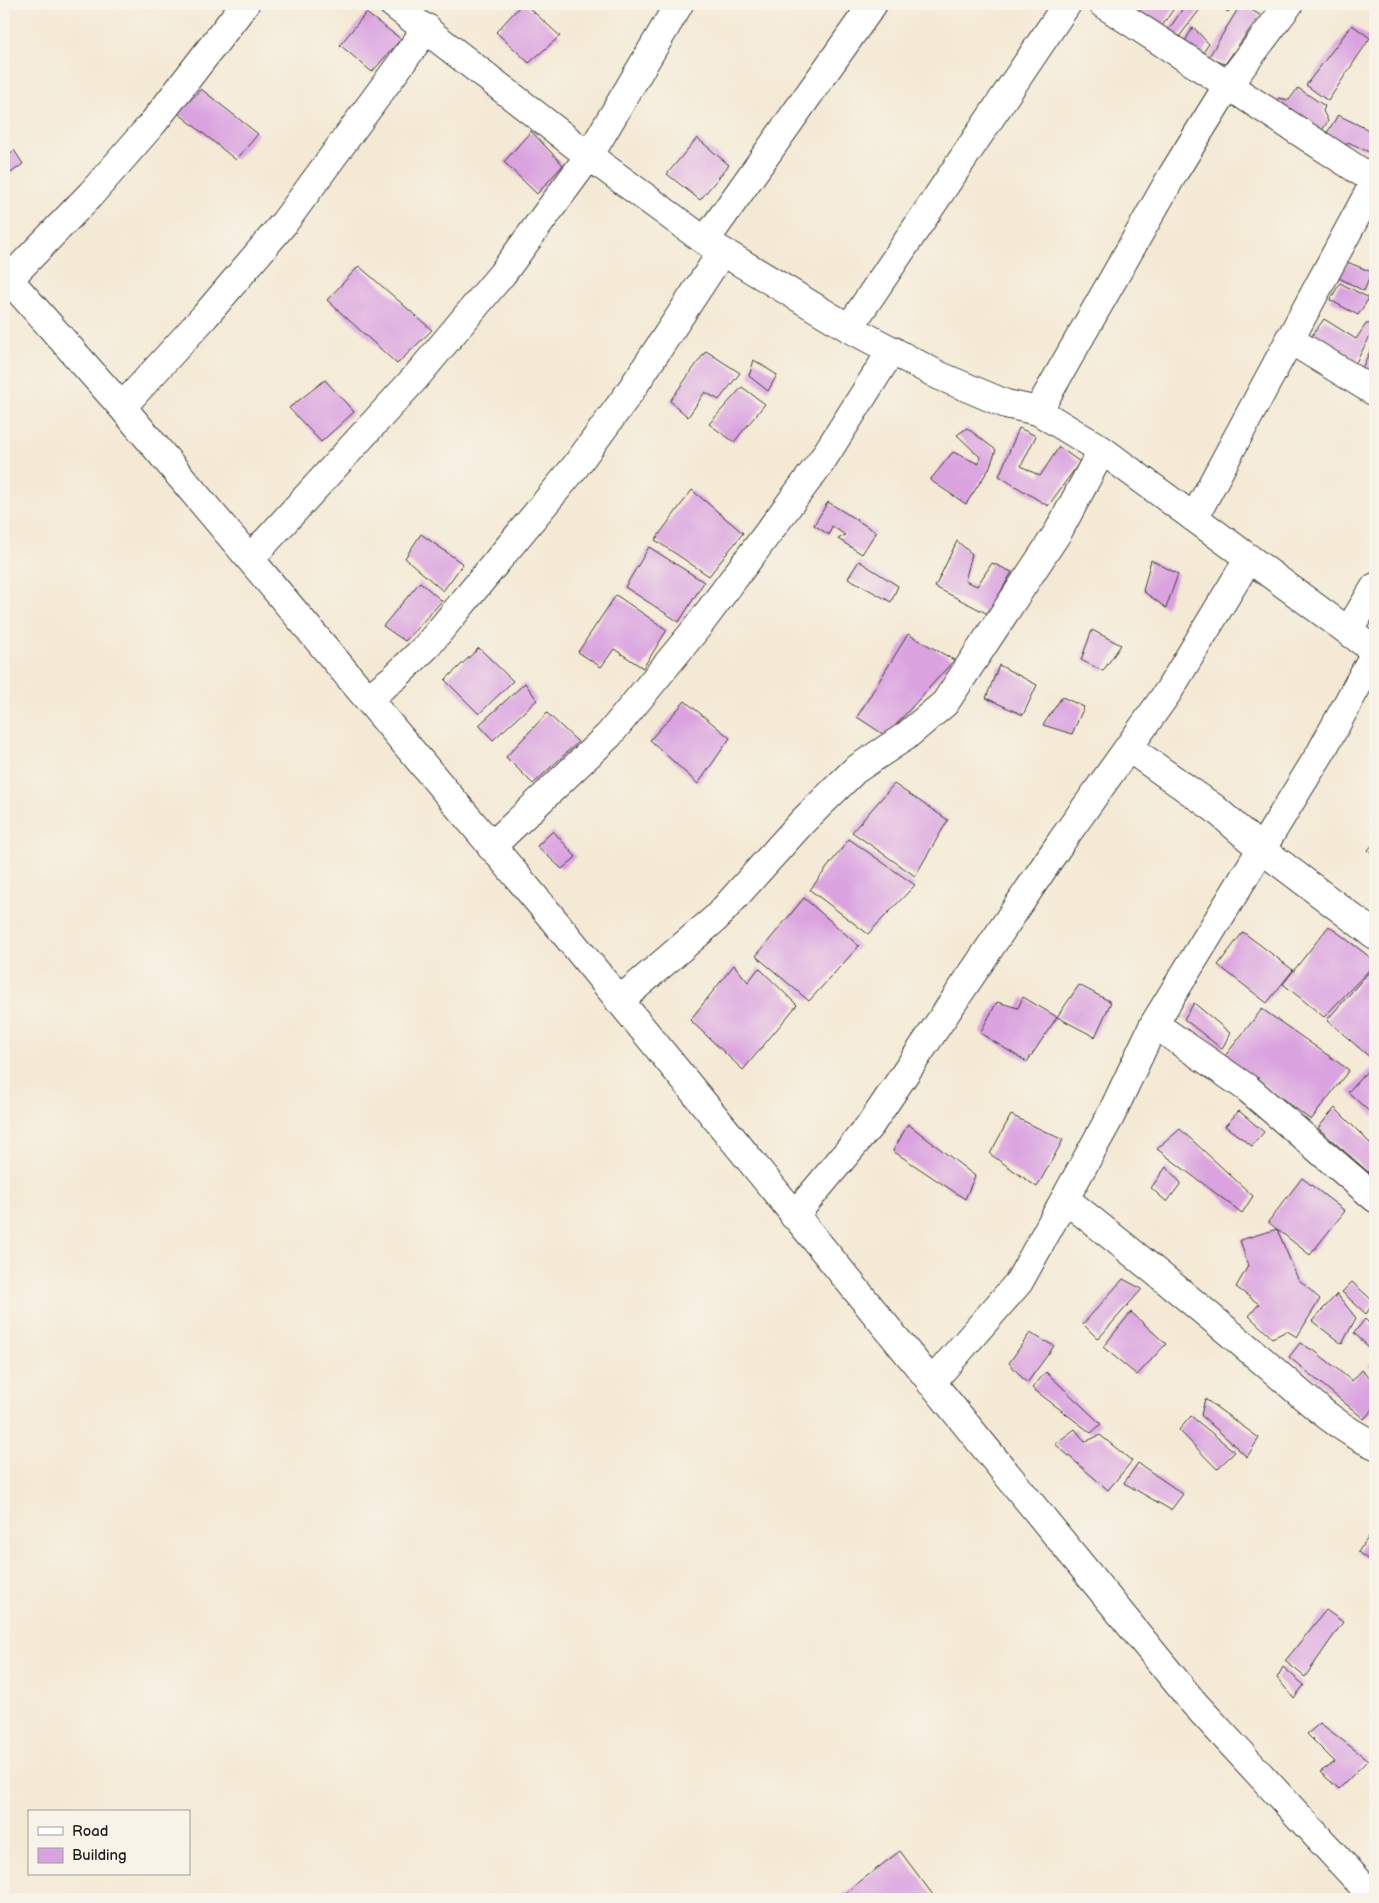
<svg xmlns="http://www.w3.org/2000/svg" width="1379" height="1903" viewBox="0 0 1379 1903" font-family="'Balsamiq Sans',sans-serif">
	<style>
		.building { fill: #daa3e0 }
		.lines { fill: none; stroke-linecap: round; stroke-linejoin: round }
		.minor-casing { stroke: #3c3b38; stroke-width: 30 }
		.minor { stroke: #fff; stroke-width: 28 }
	</style>
	<rect width="100%" height="100%" fill="#f7f3e8"/>
	<filter id="ink" filterUnits="userSpaceOnUse"><feTurbulence type="fractalNoise" baseFrequency=".02" numOctaves="2"/><feDisplacementMap in="SourceGraphic" scale="10" xChannelSelector="R" yChannelSelector="G"/><feConvolveMatrix kernelMatrix="1 2 1 2 8 2 1 2 1" color-interpolation-filters="sRGB"/></filter>
	<filter id="wash" filterUnits="userSpaceOnUse"><feTurbulence type="fractalNoise" baseFrequency=".0096" numOctaves="4" result="noise"/><feDisplacementMap in="SourceGraphic" scale="20" xChannelSelector="R" yChannelSelector="G"/><feGaussianBlur stdDeviation="1.12" result="paint"/><feColorMatrix in="noise" values="0 0 0 0 0 0 0 0 0 0 0 0 0 0 0 0 0 1.4 0 .05"/><feComposite in="paint" operator="in"/></filter>
	<g filter="url(#wash)">
		<rect width="100%" height="100%" fill="#f4e9d4"/>
		<g id="blocks">
			<path class="building" d="M522,4H525L560,36L529,63L496,32Z
				M1124,4H1177L1160,29Z
				M1186,4H1204L1175,42L1165,35Z
				M1218,4H1234L1228,12Z
				M1241,4L1260,15L1225,64L1208,58Z
				M366,13L401,39L372,72L340,45Z
				M1352,25L1370,38L1328,101L1306,85Z
				M1193,27L1209,44L1199,58L1182,47Z
				M1298,88L1325,106L1323,111L1328,121L1317,138L1271,107L1279,98L1289,100Z
				M201,89L258,134L236,160L178,113Z
				M1338,115L1375,133L1373,154L1348,142L1341,153L1322,141Z
				M531,131L563,165L537,194L504,162Z
				M697,138L729,165L700,200L667,174Z
				M14,150L23,164L4,178V160Z
				M1347,262L1372,272L1364,291L1339,278Z
				M359,266L432,330L397,364L327,300Z
				M1340,283L1369,298L1358,315L1330,300Z
				M1324,319L1356,339L1366,324L1375,323V327L1354,366L1311,337Z
				M1375,340V376L1361,371Z
				M706,351L740,373L719,400L705,392L688,417L670,401Z
				M754,360L777,375L768,391L749,376Z
				M325,380L354,412L321,442L289,408Z
				M742,387L765,404L734,442L709,424Z
				M967,428L996,450L989,469L966,504L930,480L953,452L979,464L980,457L957,435Z
				M1019,428L1036,436L1021,466L1040,476L1059,447L1080,462L1048,506L999,476Z
				M692,490L743,533L709,576L655,540Z
				M828,502L876,532L862,554L838,539L845,535L832,526L829,535L814,525Z
				M421,534L463,564L443,591L405,558Z
				M957,541L972,554L965,581L977,586L992,563L1012,572L988,614L935,587Z
				M649,547L704,582L679,622L625,587Z
				M1151,560L1178,574L1166,608L1143,591Z
				M859,561L898,586L891,602L848,578Z
				M420,582L442,601L405,641L383,626Z
				M616,595L667,630L643,668L614,649L601,667L578,652Z
				M1092,630L1121,645L1103,671L1081,660Z
				M908,634L954,660L886,736L857,717Z
				M479,648L513,681L479,714L445,680Z
				M999,665L1037,685L1023,715L986,698Z
				M525,683L537,700L493,740L479,725Z
				M1062,697L1084,707L1072,734L1043,725Z
				M685,701L730,738L698,784L650,740Z
				M547,713L578,742L533,784L506,757Z
				M894,784L948,820L915,876L852,832Z
				M553,831L576,857L562,869L537,846Z
				M849,839L915,885L868,934L810,890Z
				M1375,842V856L1368,850Z
				M804,898L859,946L809,1001L756,956Z
				M1329,926L1375,961V964L1324,1017L1283,984Z
				M1243,932L1293,970L1267,1003L1218,965Z
				M734,965L748,982L759,968L797,1005L743,1070L690,1020Z
				M1375,965V1057L1373,1060L1327,1020Z
				M1079,985L1111,1002L1095,1037L1057,1017Z
				M1023,997L1057,1017L1027,1062L980,1033L997,1002L1018,1008Z
				M1194,1003L1230,1033L1222,1049L1184,1019Z
				M1262,1009L1349,1070L1311,1120L1225,1056Z
				M1369,1069L1375,1075V1117L1348,1092Z
				M1335,1108L1375,1148V1178L1318,1128Z
				M1239,1111L1264,1132L1252,1146L1225,1126Z
				M1011,1115L1063,1140L1037,1187L990,1154Z
				M908,1124L975,1176L965,1199L893,1151Z
				M1180,1129L1253,1196L1242,1213L1157,1149Z
				M1166,1167L1181,1183L1167,1202L1151,1188Z
				M1302,1178L1345,1211L1310,1255L1268,1222Z
				M1277,1229L1298,1279L1320,1299L1297,1337L1287,1331L1272,1338L1249,1316L1259,1304L1236,1287L1248,1266L1240,1240Z
				M1123,1279L1142,1289L1098,1339L1083,1324Z
				M1352,1282L1374,1302L1366,1314L1342,1292Z
				M1337,1294L1356,1318L1342,1344L1312,1321Z
				M1131,1312L1166,1344L1137,1375L1103,1347Z
				M1365,1319L1375,1329V1350L1373,1351L1354,1333Z
				M1030,1333L1054,1346L1027,1383L1009,1363Z
				M1300,1343L1316,1352L1352,1381L1362,1370L1375,1382V1407L1364,1419L1289,1357Z
				M1375,1359V1372L1368,1366Z
				M1046,1372L1101,1424L1091,1433L1032,1388Z
				M1205,1399L1259,1438L1247,1457L1201,1415Z
				M1191,1416L1235,1452L1217,1469L1179,1430Z
				M1075,1429L1085,1442L1100,1435L1132,1461L1108,1490L1055,1444Z
				M1138,1463L1183,1494L1171,1510L1124,1483Z
				M1375,1528V1565L1358,1552Z
				M1326,1610L1343,1622L1305,1677L1285,1661Z
				M1283,1667L1304,1685L1294,1698L1277,1678Z
				M1320,1723L1368,1760L1339,1789L1320,1772L1335,1762L1307,1734Z
				M900,1851L936,1899H837Z"/>
		</g>
	</g>
	<g filter="url(#ink)">
		<use href="#blocks" fill-opacity="0" stroke="#3c3b38" stroke-width="1"/>
		<g class="lines">
			<g class="minor-casing">
				<path id="minor" d="M393,4L589,156L705,241L849,328L940,376L1006,404L1038,411L1102,450L1375,651
					M1103,4L1375,181
					M705,241L873,4
					M4,274L122,407L548,913L1193,1702L1375,1899
					M9,279L91,194L153,123L245,4
					M849,328L1067,4
					M1289,339L1375,392
					M122,407L205,316L284,223L427,28
					M1038,411L1173,174L1228,85L1289,4
					M1194,518L1375,181
					M250,559L416,377L502,274L589,156L679,4
					M1349,630L1375,587
					M368,698L395,677L427,646L575,467L629,393L722,252
					M1129,748L1214,808L1260,848L1375,935
					M491,847L609,735L696,629L821,462L892,350
					M619,1001L716,918L803,821L855,770L906,736L945,703L1058,532L1102,450
					M1154,1024L1247,1088L1375,1198
					M1065,1199C1128,1249 1190,1299 1251,1351C1289,1382 1331,1426 1375,1445
					M794,1216L871,1124L1061,842L1168,692L1249,558
					M931,1383L1019,1282L1110,1117L1154,1024L1321,752L1375,653"/>
			</g>
			<use href="#minor" class="minor"/>
		</g>
	</g>
	<rect width="1379" height="1903" fill="none" stroke="#f7f3e8" stroke-width="20"/>
	<rect x="28" y="1810" width="162" height="65" fill="#f7f3e8" stroke="#9f9d96"/>
	<rect x="38" y="1827" width="25" height="8" fill="#ffffff" stroke="#9f9d96"/>
	<text x="72" y="1836" font-size="15" fill="#1c1c1c">Road</text>
	<rect x="38" y="1848" width="25" height="15" fill="#daa3e0" stroke="#9f9d96"/>
	<text x="72" y="1860" font-size="15" fill="#1c1c1c">Building</text>
</svg>
